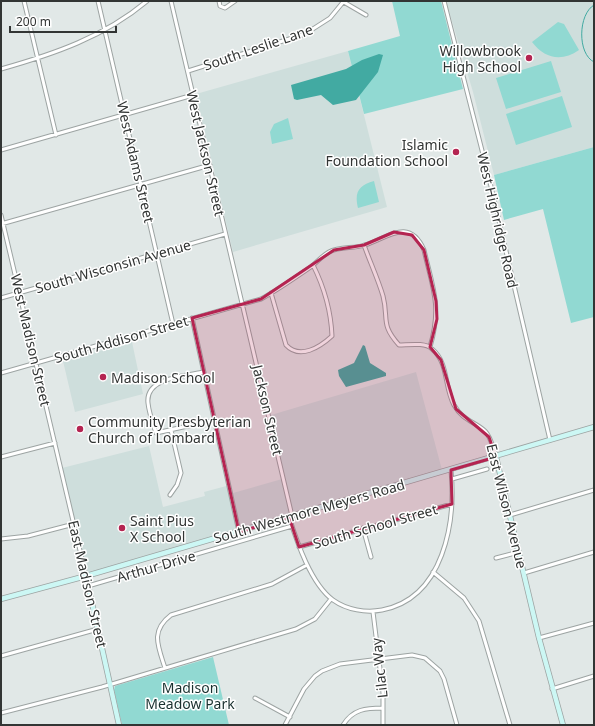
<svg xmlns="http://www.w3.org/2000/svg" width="595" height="726" viewBox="0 0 595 726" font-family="'Noto Sans',sans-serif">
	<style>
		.built { fill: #cededc }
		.green { fill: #91d9d2 }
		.water { fill: #42aaa2 }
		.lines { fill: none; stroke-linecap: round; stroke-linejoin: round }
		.stream { stroke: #42aaa2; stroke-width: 1 }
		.street-casing { stroke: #9da4a3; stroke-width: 5 }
		.secondary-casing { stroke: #9da4a3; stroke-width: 6 }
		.street { stroke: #fff; stroke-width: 3 }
		.secondary { stroke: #ccf7f4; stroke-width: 4.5 }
		.marked { fill: #b42451; fill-opacity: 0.2; stroke: #b42451; stroke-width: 3; stroke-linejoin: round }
		.poi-dot { fill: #b42451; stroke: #fff; stroke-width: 1.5 }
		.labels { text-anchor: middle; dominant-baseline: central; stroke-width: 3; stroke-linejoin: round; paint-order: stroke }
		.street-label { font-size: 14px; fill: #323534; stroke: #fff }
		.poi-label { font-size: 14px; fill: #323534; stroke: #fff; text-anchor: start }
		.park-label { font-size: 14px; fill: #19312f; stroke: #fff }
	</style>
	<rect width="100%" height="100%" fill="#e1e8e7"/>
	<path class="built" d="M446,1H594V147L494,175L473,92Z
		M348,51L387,207L233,252L196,94Z
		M132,342L143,394L75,412L63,361Z
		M416,372L442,470L293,514L271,415Z
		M149,446L163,507L205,496L204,492L230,485L237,530L88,574L62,468Z
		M282,479L291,515L240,529L233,493Z"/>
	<path class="green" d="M392,1H441L463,89L364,114L348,51L400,36Z
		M558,22L564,24L579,50C562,62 545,59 532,42Z
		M551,61L561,92L506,109L496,78Z
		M562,96L572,127L516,145L506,114Z
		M288,118L293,139L272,144L270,132L274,124Z
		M594,147V317L571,323L543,209L504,220L494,175Z
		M374,181L379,202L358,208C354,192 359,185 374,181Z
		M213,657L229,725H122L114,690L115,686Z"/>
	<path class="water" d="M379,54L383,55L378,72L356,100L333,105L321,95L297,100L294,99L291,85L346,69L362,60Z
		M363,345L365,346L370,363L386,373V376L346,387L339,376L338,370L354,363Z"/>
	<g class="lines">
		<path class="stream" d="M594,5C578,14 577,54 594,62"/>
		<g class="street-casing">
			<path id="street" d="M24,1L56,135
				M98,1L173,324
				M171,1L292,516
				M219,1L220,6L225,8L235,1
				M342,1L366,15
				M444,1L489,178L550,440
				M1,69C54,54 104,37 147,1
				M188,71L305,34L330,18L344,1
				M1,150L193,95
				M1,215L86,576
				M1,224L210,165
				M364,245C370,262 378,279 383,296C389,319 380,324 399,345C408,345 425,342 432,349C449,363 444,387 454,405C463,421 474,421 485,431C491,437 493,448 496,456
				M271,293L286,345C300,360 320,347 332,336C331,312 324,287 313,265
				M1,298L225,234
				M192,318L239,532
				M204,372C186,376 145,377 148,403C149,413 153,424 156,433L215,420
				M1,373L261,299C279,289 296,277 312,266C318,261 322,256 329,252C340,246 353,249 365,245C386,239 409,216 424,250C433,289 442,306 430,347
				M1,457L55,443
				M452,479L487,469
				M170,495L177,485L181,473L171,430
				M510,515L594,490
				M289,517C297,542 311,584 333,600C347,610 366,613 382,610C444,598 456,522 451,470
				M363,528L371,557
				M1,539L28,536L74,524
				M299,547L452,504
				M496,558L519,552
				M433,572L464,598L479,621L510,725
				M524,573L594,552
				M88,586L292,526
				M373,612L383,693V725
				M539,638L594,623
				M1,656L98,629
				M165,668C158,646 150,631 171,615L272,584L307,565
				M552,689L594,676
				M255,698L290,717
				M1,713L102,687L296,629L315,619L331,599
				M285,725L304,689L315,676L322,671L340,664L412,655L425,658L440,671L444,679L457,725
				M343,725C353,709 366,708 383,708"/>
		</g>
		<g class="secondary-casing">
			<path id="secondary" d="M496,457L539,638L563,725
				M86,576L119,725
				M1,599L86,576L594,427"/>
		</g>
		<use href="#street" class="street"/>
		<use href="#secondary" class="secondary"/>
	</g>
	<path class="marked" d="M394,232L412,235L424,250L436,301L437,319L430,347L441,360L456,409L489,437L496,457L451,470L452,504L299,547L289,517L239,532L192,318L261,299L334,250L364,245Z"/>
	<g class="poi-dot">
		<circle cx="529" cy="58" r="4"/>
		<circle cx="456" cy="152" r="4"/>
		<circle cx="103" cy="377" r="4"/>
		<circle cx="80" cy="429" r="4"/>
		<circle cx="122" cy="528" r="4"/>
	</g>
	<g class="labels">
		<g class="street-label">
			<text transform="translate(258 47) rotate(-19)">South Leslie Lane</text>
			<text transform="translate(206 153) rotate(77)">West Jackson Street</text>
			<text transform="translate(136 162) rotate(77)">West Adams Street</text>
			<text transform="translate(498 220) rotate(77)">West Highridge Road</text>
			<text transform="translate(113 266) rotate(-16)">South Wisconsin Avenue</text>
			<text transform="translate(121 339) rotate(-16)">South Addison Street</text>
			<text transform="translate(31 340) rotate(77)">West Madison Street</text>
			<text transform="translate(268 410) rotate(77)">Jackson Street</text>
			<text transform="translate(507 506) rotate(76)">East Wilson Avenue</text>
			<text transform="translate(309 511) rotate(-16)">South Westmore Meyers Road</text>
			<text transform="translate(375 526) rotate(-16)">South School Street</text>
			<text transform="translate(156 566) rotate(-16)">Arthur Drive</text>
			<text transform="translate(88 584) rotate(77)">East Madison Street</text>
			<text transform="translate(379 668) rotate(-96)">Lilac Way</text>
		</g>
		<g class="poi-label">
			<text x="521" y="50" text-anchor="end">Willowbrook<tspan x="521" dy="16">High School</tspan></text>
			<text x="448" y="144" text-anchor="end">Islamic<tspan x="448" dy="16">Foundation School</tspan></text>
			<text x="111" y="377">Madison School</text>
			<text x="88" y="421">Community Presbyterian<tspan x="88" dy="16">Church of Lombard</tspan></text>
			<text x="130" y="520">Saint Pius<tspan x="130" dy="16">X School</tspan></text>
		</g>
		<g class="park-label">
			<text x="190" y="687">Madison<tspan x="190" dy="16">Meadow Park</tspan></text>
		</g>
	</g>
	<rect width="595" height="726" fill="none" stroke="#323534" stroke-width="4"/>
	<path d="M10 26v6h106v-6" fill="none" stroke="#323534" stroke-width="2"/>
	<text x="16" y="26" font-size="12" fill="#323534" stroke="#ffffff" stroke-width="3" paint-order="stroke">200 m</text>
</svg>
